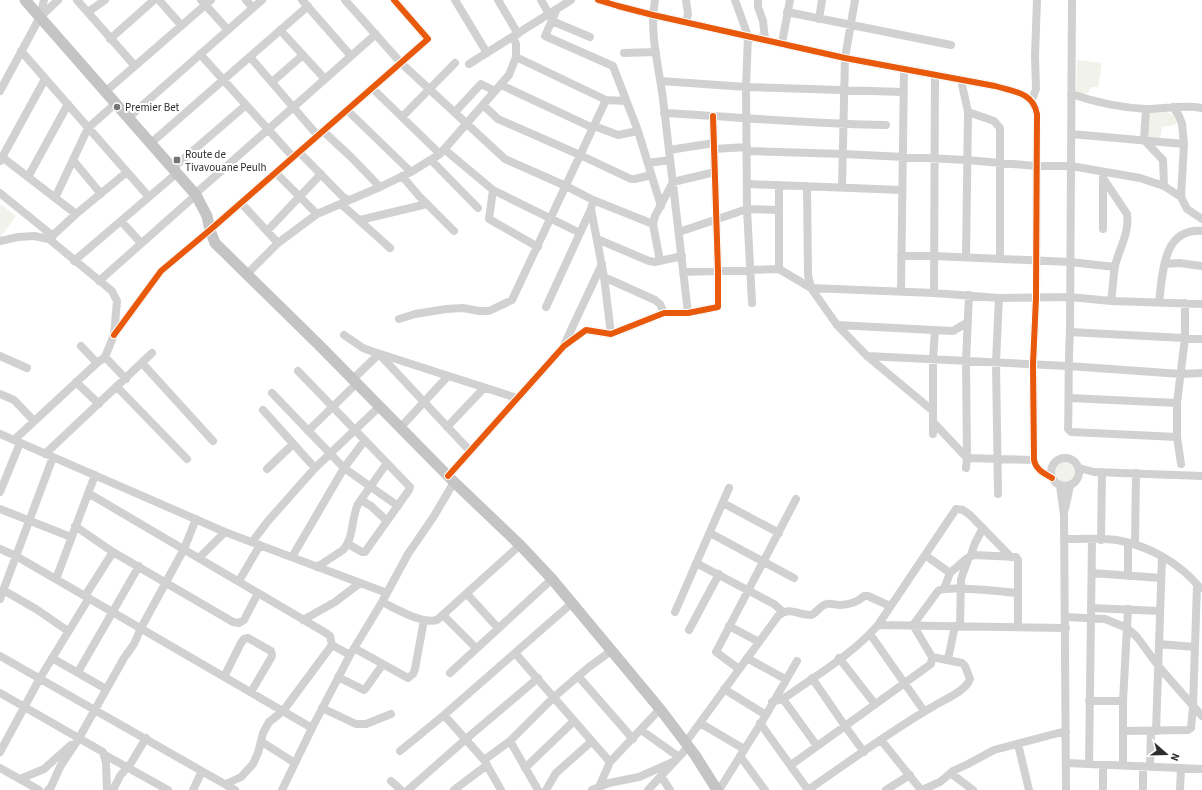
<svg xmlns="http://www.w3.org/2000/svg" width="1202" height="790" viewBox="0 0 1202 790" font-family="'Source Sans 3',sans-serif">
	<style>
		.green { fill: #f1f3eb }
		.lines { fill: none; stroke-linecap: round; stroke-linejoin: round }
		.minor { stroke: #d1d1d1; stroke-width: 8 }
		.major { stroke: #c4c4c4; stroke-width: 11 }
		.cycleway-casing { stroke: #fff; stroke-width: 8 }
		.cycleway { stroke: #e8590c; stroke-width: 6 }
		.poi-dot { fill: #767676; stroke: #fff; stroke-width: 1.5 }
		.labels { text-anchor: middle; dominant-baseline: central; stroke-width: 4; stroke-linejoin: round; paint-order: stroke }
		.poi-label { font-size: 11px; fill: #2c2c2c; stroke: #fff; text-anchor: start }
	</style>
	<rect width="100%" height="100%" fill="#fff"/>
	<path class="green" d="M1077,60L1102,63L1098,87H1091L1088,93L1076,95Z
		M1167,112L1178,118L1175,125L1162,127L1160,141L1143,145L1142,114Z
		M0,204L16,216L0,238Z
		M1053 473a11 11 0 1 1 22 0a11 11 0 1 1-22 0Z"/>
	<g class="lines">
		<path class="minor" d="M77,0L135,66
			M159,0L181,25
			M201,0L228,30
			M246,0L253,8
			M302,0L351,56
			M345,0L401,63L505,159L566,186L593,200L653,224
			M455,0L487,53
			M498,0L518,34
			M541,0L549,14
			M598,0L618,6L653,15L845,58L995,86C1014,92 1033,92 1037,114L1036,298L1033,364L1034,460C1036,470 1044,473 1052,478
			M655,0C649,33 659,67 663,99C671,170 680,242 688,313
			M686,0L688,14L686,22
			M735,0L748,36L746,87L747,209L752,303
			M758,0V7L763,21L765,39
			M1072,0L1070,332C1068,365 1069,397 1068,429L1071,432L1177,437
			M557,9L545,36L613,66L638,131L661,206
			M88,12L105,0
			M787,12L951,45
			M40,17L58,0
			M819,19L822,0
			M552,21L590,37
			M280,30L325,79
			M110,39L154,0
			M782,43L790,0
			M21,51L149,197
			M624,53L656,52
			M200,54L293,157
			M250,57L318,136
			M516,57L606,100L626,101
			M469,64L571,0
			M961,80L968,112L966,257
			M661,81L746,87L903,92
			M272,82L303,55
			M501,85L593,128
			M372,88L440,154
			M0,91L40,17L44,0
			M105,92L211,0
			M1071,94C1095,102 1121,108 1147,109C1165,109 1184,104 1202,108
			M1032,100L1036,89L1035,56L1037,0
			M483,105L498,119L580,155L631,179H635L651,175
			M1173,107L1179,116L1182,124L1184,144L1181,197L1187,209L1202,219
			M1146,109L1144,140L1163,160L1164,186
			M347,110L411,172
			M455,112L481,84L495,91
			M968,112L994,121L1000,128V259
			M664,113C738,117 812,124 886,125
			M402,117L455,63
			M128,118L262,0
			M594,126L618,135L638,131
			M323,131L351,157L380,187
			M1071,134L1184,144
			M151,143L308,6
			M444,149L493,190L580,233
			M714,149L747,147
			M669,150L714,143
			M747,151L843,154L967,160L1036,166H1071L1140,178L1164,186L1181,197
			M299,152L343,197L349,200
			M2,157L76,214
			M73,160L101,194
			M431,160L478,208
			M0,161L45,79
			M648,163L670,160
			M173,168L246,105
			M276,173L317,214
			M402,176L419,196L454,231
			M28,177L68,104
			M1103,178L1127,214C1130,232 1119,249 1115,266C1113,277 1113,289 1111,301
			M1103,178V229
			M747,184L902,190
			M779,185V269L811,288L934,293L999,298L1070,297L1111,301L1202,304
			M807,186L808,275L811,288L837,325L867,356L933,411
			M842,187L845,58L855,0
			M493,190L489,219L538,247
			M0,193L53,236
			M195,194L376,34
			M55,198L88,128L115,104
			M593,200L591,209L604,277L611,334
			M241,203L278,243
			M341,204L390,248
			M360,220L427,204
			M121,221L141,243
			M267,231L321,174
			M679,232L747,209L779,210
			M49,239L76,214L127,172
			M597,239L649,261L655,262L682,256
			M0,241L18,237L34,236L49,239L112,291L117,301L114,335L105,357L97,363L14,440
			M901,256H934L1070,262L1115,267
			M74,261L177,173
			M660,261L653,224L655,216L673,182L715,172
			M1165,264L1179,263L1202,266
			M683,272L779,269
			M246,275L278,243L317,214L380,187L411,172L440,154L509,75L516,57V44L513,37
			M604,277L655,300L660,304L664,313
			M99,281L196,195
			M901,291L904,69
			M934,293L935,75
			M1159,302C1163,274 1162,228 1202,231
			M546,307L591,209
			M399,319L415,314L446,309L463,308L479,311H489L512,300L606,100
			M837,325L953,331L968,322
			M1070,332L1202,339
			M114,335L161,271L210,230L428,39L394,0
			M344,335L363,348L371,351L517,398
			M564,345L602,264
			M81,346L97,363
			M379,354L470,451
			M0,356L27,368
			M867,356L1068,366L1181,374L1202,373
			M105,357L126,379
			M142,363L213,441
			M298,371L410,487L409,490L365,552H362L348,544
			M353,379L379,354
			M76,382L99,404
			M117,387L187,459
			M272,393L344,468L398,506
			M0,394L14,400L34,421
			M1069,398L1177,403
			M263,410L315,468
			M933,422L967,458L1034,460
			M447,427L484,388
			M400,428L448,376
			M308,431L357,383
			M0,434L225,532L387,593
			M933,434V360L935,330
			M45,454L152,353
			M1051 472a14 14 0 1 1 28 0a14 14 0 1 1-28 0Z
			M1181,464L1177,437V403L1185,338V303
			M966,468L967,458L966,361L969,295
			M1079,468L1094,472L1202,476
			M267,469L293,444
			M448,476L564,346L586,330L611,334L664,313H688L718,307V271L713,116
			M1060,486L1064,515L1066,790
			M0,492L20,443
			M88,493L326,633L330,636L332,645L350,655
			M998,494L996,362L999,298
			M361,500L371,506L387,521
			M723,503L779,533
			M0,509L71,537
			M1065,509L1070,486
			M75,526L113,552L233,622L239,623L244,620L258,593
			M710,533L794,578
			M1065,539C1081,539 1100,538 1117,540C1149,546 1180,563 1200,588
			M1101,540L1102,472
			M252,542L268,521L315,468L379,407
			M1135,544L1136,473
			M0,549L16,556L312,728
			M925,555L950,573L944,589
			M971,555L975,543L983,528
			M292,557L344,468L365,440
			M199,558L225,532
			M696,563L774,604L783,612
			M317,567L343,550C354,538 351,519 358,504L387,463
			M950,573L966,559
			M1092,573L1161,578
			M1128,576V543
			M56,579L95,475
			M239,581L260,545
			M3,590L36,609L68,631
			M467,594L498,628
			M85,596L113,552
			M0,599L53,457
			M382,602C397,609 421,624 437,620L520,545
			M1091,608L1160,611
			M675,612L729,488
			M443,615L476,648
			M1066,617L1105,619L1127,628L1137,637L1159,667L1202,716
			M303,620L335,602L360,583
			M878,625L956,509L963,510L970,515L1011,557
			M729,626L759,642
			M960,626L961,579L969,557L974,555L1016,557L1018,560V627
			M689,630L719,574
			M870,634L924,711
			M1159,644L1195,647
			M354,648L408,678L413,674L415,669L424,620
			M515,653L610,762
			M0,656L235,790
			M52,658L106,689
			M747,658L785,679
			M839,658L875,704
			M948,659L955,626
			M739,669L716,652L796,499
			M78,672L139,566
			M450,673L552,579
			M578,676L633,739
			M224,677L241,643L244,639L248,638L271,651L272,655L271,658L251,692
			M338,677L364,690L366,688L383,664
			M812,678L845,726L864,752
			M724,689L766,715
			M0,693L103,752L106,763L107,790
			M783,699L817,746
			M1089,701H1123
			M772,702L783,699C814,677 853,654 878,625L1066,628
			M322,708L356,724H366L391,714
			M444,715L484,760L501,790
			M700,723L744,749
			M760,723L808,790
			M641,730L679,757
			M1123,731L1188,730L1191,728L1193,707L1197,585
			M1156,731L1162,557
			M881,740L921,790
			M510,741L538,790
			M262,742L295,763
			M686,742L778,616C790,606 797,615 811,615C817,613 820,605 827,604C831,603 836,605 840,605C848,605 858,602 864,596H868L890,606
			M1018,744L1029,790
			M400,751L444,715L572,603
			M0,752L40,678L89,598
			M105,755L168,790
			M740,756L765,790
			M484,760L510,741L554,697L589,667L611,651
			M1066,763L1202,769
			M1089,764L1092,540
			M791,765L931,664L932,657L913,625L938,591C946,585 1004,592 1018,593
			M1103,765V790
			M1123,765V701L1128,609
			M1150,766L1151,731
			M0,768L39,790
			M525,768L574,721
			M953,771V775L973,790
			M661,776L670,790
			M20,779L44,769L71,745
			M391,781L401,790
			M226,784L241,777L253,764L258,753L263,733L269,722L283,711L332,645
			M599,787L610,762L660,709
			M48,790L51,787L60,767L79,738L124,658L134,644L141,628L184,549L196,519
			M113,790L120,776L131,763L146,738
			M193,790L202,771
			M282,790L312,728L350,655L382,602L408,554L434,516L454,482
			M408,790L466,739L538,678
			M454,790L487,765
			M546,790L556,773L592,741
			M592,790L609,783L639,777L675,761
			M648,790L689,746
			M719,790L766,715L797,661
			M808,790C849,762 890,731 934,706C945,699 965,692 970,679L965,666L962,663L932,657
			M886,790L910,775
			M922,790L940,782L953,771L968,764L994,750L1066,731
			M1143,790V766
			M1180,790L1181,768"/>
		<path class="major" d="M25,0L196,195L207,216L210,230L215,243L320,346L454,482L520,545L552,579L660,709L695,755L717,790"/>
		<g class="cycleway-casing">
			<path id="cycleway" d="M598,0L618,6L653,15L845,58L995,86C1014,92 1033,92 1037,114L1036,298L1033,364L1034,460C1036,470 1044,473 1052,478
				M114,335L161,271L210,230L428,39L394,0
				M448,476L564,346L586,330L611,334L664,313H688L718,307V271L713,116"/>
		</g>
		<use href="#cycleway" class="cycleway"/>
	</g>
	<g class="poi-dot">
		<circle cx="117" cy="107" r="4"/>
		<rect x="173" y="156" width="8" height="8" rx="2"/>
	</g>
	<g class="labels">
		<g class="poi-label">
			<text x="125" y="107">Premier Bet</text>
			<text x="185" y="154">Route de<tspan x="185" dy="13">Tivavouane Peulh</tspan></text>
		</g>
	</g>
	<g transform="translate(1166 754) rotate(110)" stroke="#ffffff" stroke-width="3" paint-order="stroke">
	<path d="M0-3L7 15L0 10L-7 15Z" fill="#2c2c2c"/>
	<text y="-6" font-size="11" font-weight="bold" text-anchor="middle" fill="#2c2c2c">N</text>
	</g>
</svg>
